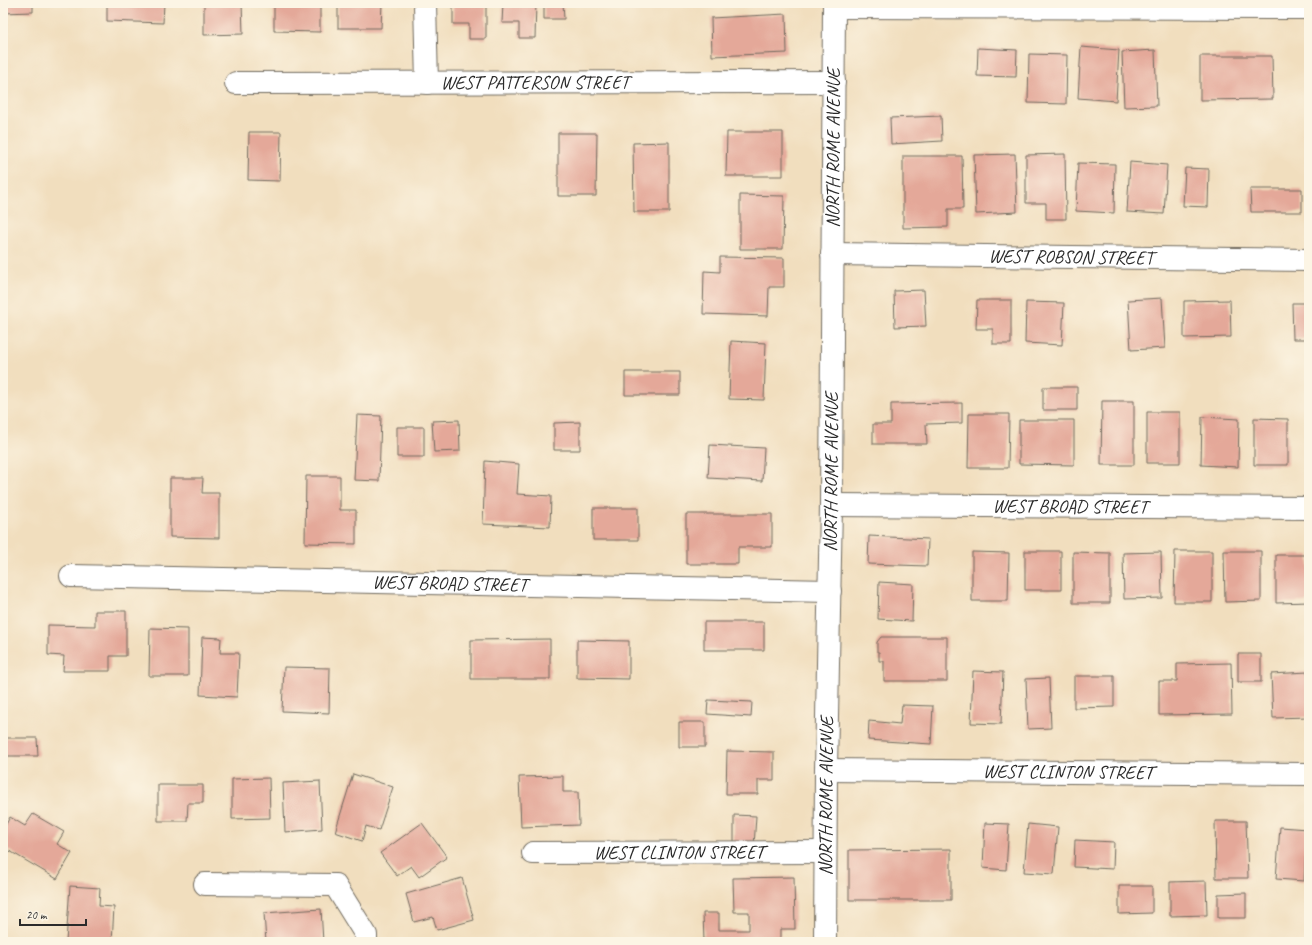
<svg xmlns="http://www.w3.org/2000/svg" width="1312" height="945" viewBox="0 0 1312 945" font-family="Caveat,sans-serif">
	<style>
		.building { fill: #e4a899 }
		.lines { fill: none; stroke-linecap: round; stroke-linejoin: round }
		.minor-casing { stroke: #706a5e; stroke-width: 24 }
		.minor { stroke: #fff; stroke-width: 22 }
		.labels { text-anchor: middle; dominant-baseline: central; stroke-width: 3; stroke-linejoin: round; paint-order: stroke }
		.street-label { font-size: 19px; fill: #2b2b2b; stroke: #fcf5e5 }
	</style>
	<rect width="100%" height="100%" fill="#fcf5e5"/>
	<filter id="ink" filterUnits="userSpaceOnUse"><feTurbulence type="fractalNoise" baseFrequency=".025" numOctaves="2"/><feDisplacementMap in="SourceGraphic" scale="8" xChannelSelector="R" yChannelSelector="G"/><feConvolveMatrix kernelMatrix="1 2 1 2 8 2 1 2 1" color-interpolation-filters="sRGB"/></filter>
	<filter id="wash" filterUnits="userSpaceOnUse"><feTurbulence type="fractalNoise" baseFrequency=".012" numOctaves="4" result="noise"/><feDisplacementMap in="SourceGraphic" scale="16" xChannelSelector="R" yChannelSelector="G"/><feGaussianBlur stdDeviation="0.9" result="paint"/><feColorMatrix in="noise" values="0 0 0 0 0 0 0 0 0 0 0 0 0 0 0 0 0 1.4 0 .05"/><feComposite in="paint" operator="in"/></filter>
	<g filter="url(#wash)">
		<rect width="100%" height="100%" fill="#f1debe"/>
		<g id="blocks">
			<path class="building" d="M3,3H33V12L3,13Z
				M107,3H164L163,23L107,21Z
				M204,3H242L243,34L204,35Z
				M274,3H320V32L274,31Z
				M338,3H382L381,28H338Z
				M453,3H486V39H469V24H453Z
				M503,3H536L535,38H519V23H502Z
				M544,3H563L564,19H544Z
				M721,3H755V5L722,6Z
				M786,14L787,53L712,56L711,18Z
				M1081,47L1119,50L1116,101L1078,98Z
				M978,48L1017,50L1016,77L977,76Z
				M1155,50L1157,106L1124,107L1122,52Z
				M1029,54L1067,55L1066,104L1028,103Z
				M1200,56H1272L1273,99L1200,100Z
				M941,116L942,141L891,144L890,118Z
				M249,132H281L280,181L248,180Z
				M727,132H783V176H726Z
				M558,133H597L596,196H558Z
				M669,142V212H634L633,143Z
				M1015,154L1017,212L976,214L974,155Z
				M1065,154L1066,219H1046V203H1026V155Z
				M903,156H962L963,209H948V227L903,228Z
				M1130,162L1167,165L1164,214L1127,212Z
				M1078,163L1115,164L1114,213L1076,211Z
				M1185,168L1209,169L1208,207L1183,206Z
				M1250,189H1302V212H1251Z
				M740,195L784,196L783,249H740Z
				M720,257L784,258V287H769L768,316L703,314L704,271L720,272Z
				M924,290L926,326L895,327L894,291Z
				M1162,298L1165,348L1131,350L1128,300Z
				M977,300H1011V344H993V329H976Z
				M1230,300L1231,337L1184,338V301Z
				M1026,302L1064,303L1062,345L1025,343Z
				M1292,303H1309V339H1293Z
				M731,341L766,343L764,400L729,399Z
				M625,372H680V395H625Z
				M1043,387H1077V410H1043Z
				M1102,401H1134V465H1101Z
				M962,403V423L926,424L927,444H873V424H891V404Z
				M1147,412H1180V463H1147Z
				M969,414H1009L1008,468H968Z
				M357,415L381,416L379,481L354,480Z
				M1202,417L1239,419L1238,467L1201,465Z
				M1254,418L1288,419V465H1254Z
				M459,420L460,451L434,452L432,421Z
				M1019,420H1074V465L1019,464Z
				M580,422V450H554V423Z
				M397,427H424V457H397Z
				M710,445L764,448L762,481L708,478Z
				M485,461L519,464L517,494L551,496L550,527L483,524Z
				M306,476H340V510H356V544L305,543Z
				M170,478H203L202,493H219V538L170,537Z
				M593,508H638V540H593Z
				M686,514H772V547H738V564H686Z
				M869,536L928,539L927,566L868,564Z
				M1025,551H1061V590H1025Z
				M1175,551H1212V602H1174Z
				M1224,551H1261V601L1225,602Z
				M972,552L1009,553L1008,601H972Z
				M1073,552L1110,553V603H1073Z
				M1161,552L1162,598L1124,599L1123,553Z
				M1276,555H1309V602L1276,603Z
				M879,582L913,584L912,621L878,619Z
				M95,611H126V656H110V671H63L64,656L48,655V625L95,626Z
				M704,622H764V650H704Z
				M150,628L188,629V676H149Z
				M202,637L221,638L220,653H239L237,697L200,695Z
				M881,637H947V681H884V661H879V652H877V642Z
				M550,639V679H471V640Z
				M577,640L629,641V679L577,678Z
				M1238,654H1261V682H1238Z
				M1231,663L1232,714L1159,715V681H1177V664Z
				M284,667L330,668L329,713L282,711Z
				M973,671L1003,672L1001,724L971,723Z
				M1308,672L1309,717L1273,718L1271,674Z
				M1074,676H1114V707L1074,708Z
				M1049,678L1051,728L1028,729L1026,679Z
				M708,700L752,702L751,717L707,714Z
				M902,705L933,706L931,744L868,740L869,721L900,724Z
				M679,722H705V747H679Z
				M3,738H37L38,756H3Z
				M727,751L774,752V780H758V794H726Z
				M353,774L393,787L379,830L366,826L362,841L335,832Z
				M563,776V792H578L579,825L521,827L519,777Z
				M269,778L270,818L232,819V779Z
				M320,781L322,829L285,832L283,783Z
				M158,785H203V803H188L187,821H158Z
				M33,814L64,832L57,844L72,853L57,879L3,847V830L10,817L25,826Z
				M734,815L756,816L754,846L734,845Z
				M1215,821H1246L1248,878H1216Z
				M422,823L447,857L419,877L411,866L397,876L380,853Z
				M985,823L1009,824L1006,870L983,868Z
				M1028,824L1058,827L1054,874L1024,872Z
				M1280,827L1307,829L1304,881L1276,879Z
				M1075,840L1114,842L1113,869L1074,867Z
				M951,849V900H849V850Z
				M794,877L795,929H780V942H704L703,913H719V930H749V912H734L733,878Z
				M462,878L474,920L437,930L433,917L414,922L406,894Z
				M1206,881L1207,915L1170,916V882Z
				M70,886L100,888L99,906L114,907L112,942H66Z
				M1119,886H1152V913L1119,914Z
				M1246,893V918H1218V894Z
				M321,909L323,942H266L264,913Z"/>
		</g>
	</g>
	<g filter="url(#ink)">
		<use href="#blocks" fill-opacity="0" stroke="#706a5e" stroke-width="1"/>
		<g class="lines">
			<g class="minor-casing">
				<g id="minor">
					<path d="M425,3L427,83"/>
					<path d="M834,7L1309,8"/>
					<path id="s1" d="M236,83L834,82"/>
					<path id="s2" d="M832,254L1309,260"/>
					<path id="s3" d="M831,505L1309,508"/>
					<path id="s4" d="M71,576L830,591"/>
					<path id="s5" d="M826,770L1309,774"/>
					<path id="s6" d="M533,853L825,852"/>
					<path d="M205,884L335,885L366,935V942"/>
					<path id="s7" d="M825,942L826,770L831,505L834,3"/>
				</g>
			</g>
			<use href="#minor" class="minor"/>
		</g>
	</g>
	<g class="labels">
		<g class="street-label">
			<text stroke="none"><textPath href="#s1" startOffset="299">WEST PATTERSON STREET</textPath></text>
			<text stroke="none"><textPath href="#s7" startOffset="794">NORTH ROME AVENUE</textPath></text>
			<text stroke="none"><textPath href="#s2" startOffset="239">WEST ROBSON STREET</textPath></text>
			<text stroke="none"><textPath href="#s7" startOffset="470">NORTH ROME AVENUE</textPath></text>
			<text stroke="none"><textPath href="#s3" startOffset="239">WEST BROAD STREET</textPath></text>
			<text stroke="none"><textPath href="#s4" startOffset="379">WEST BROAD STREET</textPath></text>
			<text stroke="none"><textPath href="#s5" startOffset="242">WEST CLINTON STREET</textPath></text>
			<text stroke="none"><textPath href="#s7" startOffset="146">NORTH ROME AVENUE</textPath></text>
			<text stroke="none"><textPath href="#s6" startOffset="146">WEST CLINTON STREET</textPath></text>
		</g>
	</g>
	<rect width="1312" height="945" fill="none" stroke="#fcf5e5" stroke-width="16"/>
	<path d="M20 919v6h66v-6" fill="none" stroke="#2b2b2b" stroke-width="2"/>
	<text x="26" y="919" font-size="12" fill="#2b2b2b" stroke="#fcf5e5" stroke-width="3" paint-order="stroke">20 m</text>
</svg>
